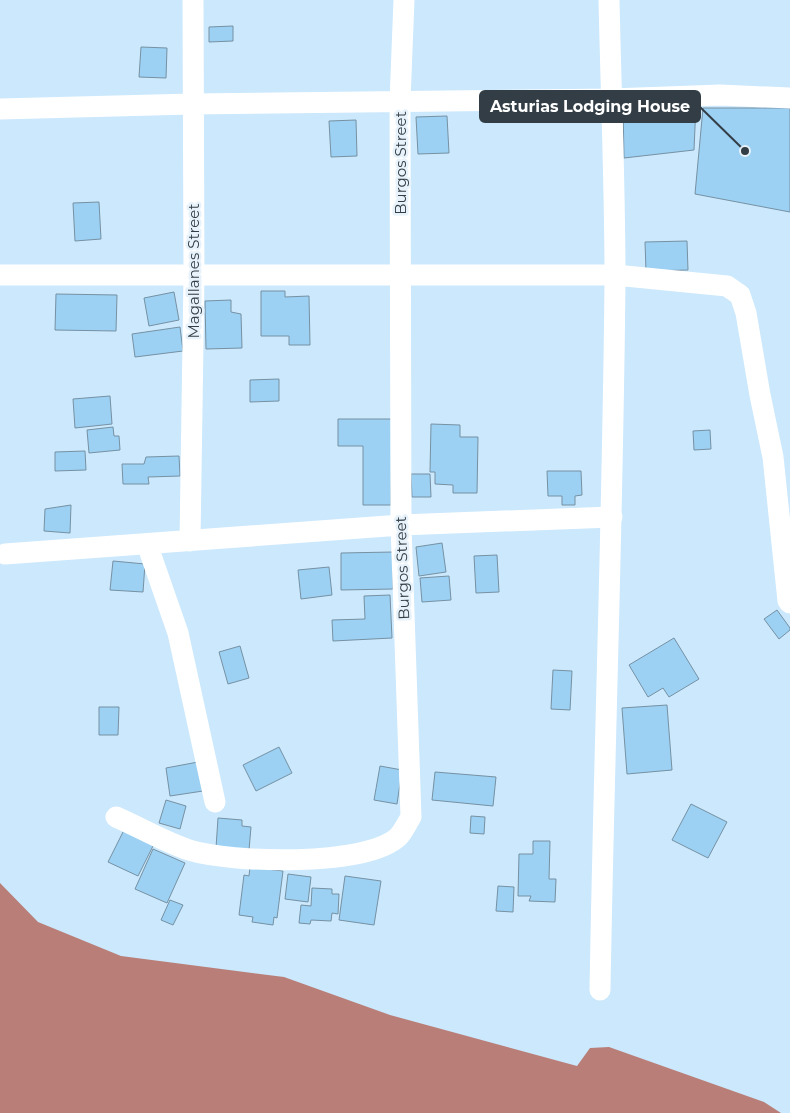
<svg xmlns="http://www.w3.org/2000/svg" width="790" height="1113" viewBox="0 0 790 1113" font-family="Montserrat,sans-serif">
	<style>
		.water { fill: #b97e77 }
		.building { fill: #9cd1f4; stroke: #7691a3 }
		.lines { fill: none; stroke-linecap: round; stroke-linejoin: round }
		.minor { stroke: #fff; stroke-width: 21 }
		.labels { text-anchor: middle; dominant-baseline: central; stroke-width: 5; stroke-linejoin: round; paint-order: stroke }
		.street-label { font-size: 15px; fill: #323d45; stroke: #e7f2fa }
		.leader { fill: none; stroke: #323d45; stroke-width: 2 }
		.callout-dot { fill: #323d45; stroke: #e7f2fa; stroke-width: 2 }
		.callout { fill: #323d45; stroke: #323d45; stroke-width: 2 }
		.callout-label { font-size: 16px; text-anchor: middle; font-weight: bold; fill: #fff }
	</style>
	<rect width="100%" height="100%" fill="#cbe8fc"/>
	<path class="water" d="M0,883L38,922L121,956L284,977L390,1015L577,1066L590,1048L609,1047L764,1102L781,1113H0Z"/>
	<path class="building" d="M233,26V41L209,42V27Z
		M141,47L167,48L166,78L139,77Z
		M696,104L694,150L624,158L623,106Z
		M703,108H790V212L695,194Z
		M447,116L449,153L418,154L416,117Z
		M356,120L357,156L331,157L329,121Z
		M99,202L101,239L75,241L73,203Z
		M687,241L688,270L646,271L645,242Z
		M261,291H285V297L309,296L310,345H289V336H261Z
		M174,292L179,320L149,326L144,298Z
		M56,294L117,295L116,331L55,330Z
		M231,300V312L241,314L242,348L206,349L205,301Z
		M180,327L183,351L135,357L132,334Z
		M279,379V401L250,402V380Z
		M110,396L112,424L75,428L73,399Z
		M338,419H392L391,505H363V446H338Z
		M431,424L460,425V437H478L477,493H453V485L435,484V472H430Z
		M113,427L114,436H119L120,450L89,453L87,430Z
		M710,430L711,449L694,450L693,431Z
		M85,451L86,470L55,471V452Z
		M179,456L180,476L148,477L149,484H123L122,464H144L146,457Z
		M547,471H581L582,495L575,496V505H562V496H548Z
		M411,474H430L431,497H412Z
		M71,505L70,533L44,531L45,509Z
		M442,543L446,572L419,576L416,547Z
		M393,552V589L341,590V553Z
		M497,555L499,592L476,593L474,556Z
		M113,561L145,564L143,592L110,590Z
		M329,567L332,595L301,599L298,570Z
		M449,576L451,600L422,602L420,578Z
		M390,595L392,638L333,641L332,620L365,619L364,596Z
		M777,610L790,628V630L779,639L764,619Z
		M674,638L699,679L669,697L663,688L648,697L629,665Z
		M240,646L249,678L228,684L219,652Z
		M553,670L572,671L570,710L551,709Z
		M667,705L672,770L627,774L622,708Z
		M99,707H119L118,735H99Z
		M279,747L292,773L256,791L243,765Z
		M198,762L203,791L170,796L166,768Z
		M380,766L402,770L397,804L374,800Z
		M435,772L496,777L493,806L432,800Z
		M166,800L186,806L180,829L159,823Z
		M691,804L727,822L708,858L672,840Z
		M471,816L485,817L484,834L470,833Z
		M218,818L242,820V826L251,827L249,850L216,848Z
		M124,830L154,844L138,876L108,862Z
		M533,841H550L549,879H556L555,902L529,901L531,896H518L519,854H533Z
		M153,849L185,863L167,903L135,889Z
		M250,867L283,871L277,918L274,917L273,925L252,922L253,917L239,915L244,875L249,876Z
		M288,874L311,877L308,902L285,899Z
		M345,876L381,881L374,925L339,920Z
		M498,886L514,887L513,912L496,911Z
		M312,888L332,889V894H339L338,914L332,913L331,921L311,920L310,924L299,923L301,905L311,906Z
		M170,900L183,905L173,925L161,920Z"/>
	<g class="lines">
		<path class="minor" d="M0,109L192,104L611,99L720,95L790,98
			M0,275H615L727,286L740,295L746,313L760,395L773,457L788,601L790,603
			M190,541L194,275L193,0
			M147,544L178,633L215,802
			M5,554L401,525L612,517
			M116,817C139,827 165,842 189,850C231,863 365,867 398,837C403,832 407,823 411,817L401,525L400,101L404,0
			M600,990C604,752 613,516 615,278C615,186 611,93 609,0"/>
	</g>
	<g class="labels">
		<g class="street-label">
			<text transform="translate(400 163) rotate(-90)">Burgos Street</text>
			<text transform="translate(193 271) rotate(-90)">Magallanes Street</text>
			<text transform="translate(402 568) rotate(-92)">Burgos Street</text>
		</g>
	</g>
	<path class="leader" d="M745 151L700 107"/>
	<circle class="callout-dot" cx="745" cy="151" r="5"/>
	<rect class="callout" x="480" y="91" width="220" height="31" rx="5"/>
	<g class="callout-label">
		<text x="590" y="112">Asturias Lodging House</text>
	</g>
</svg>
